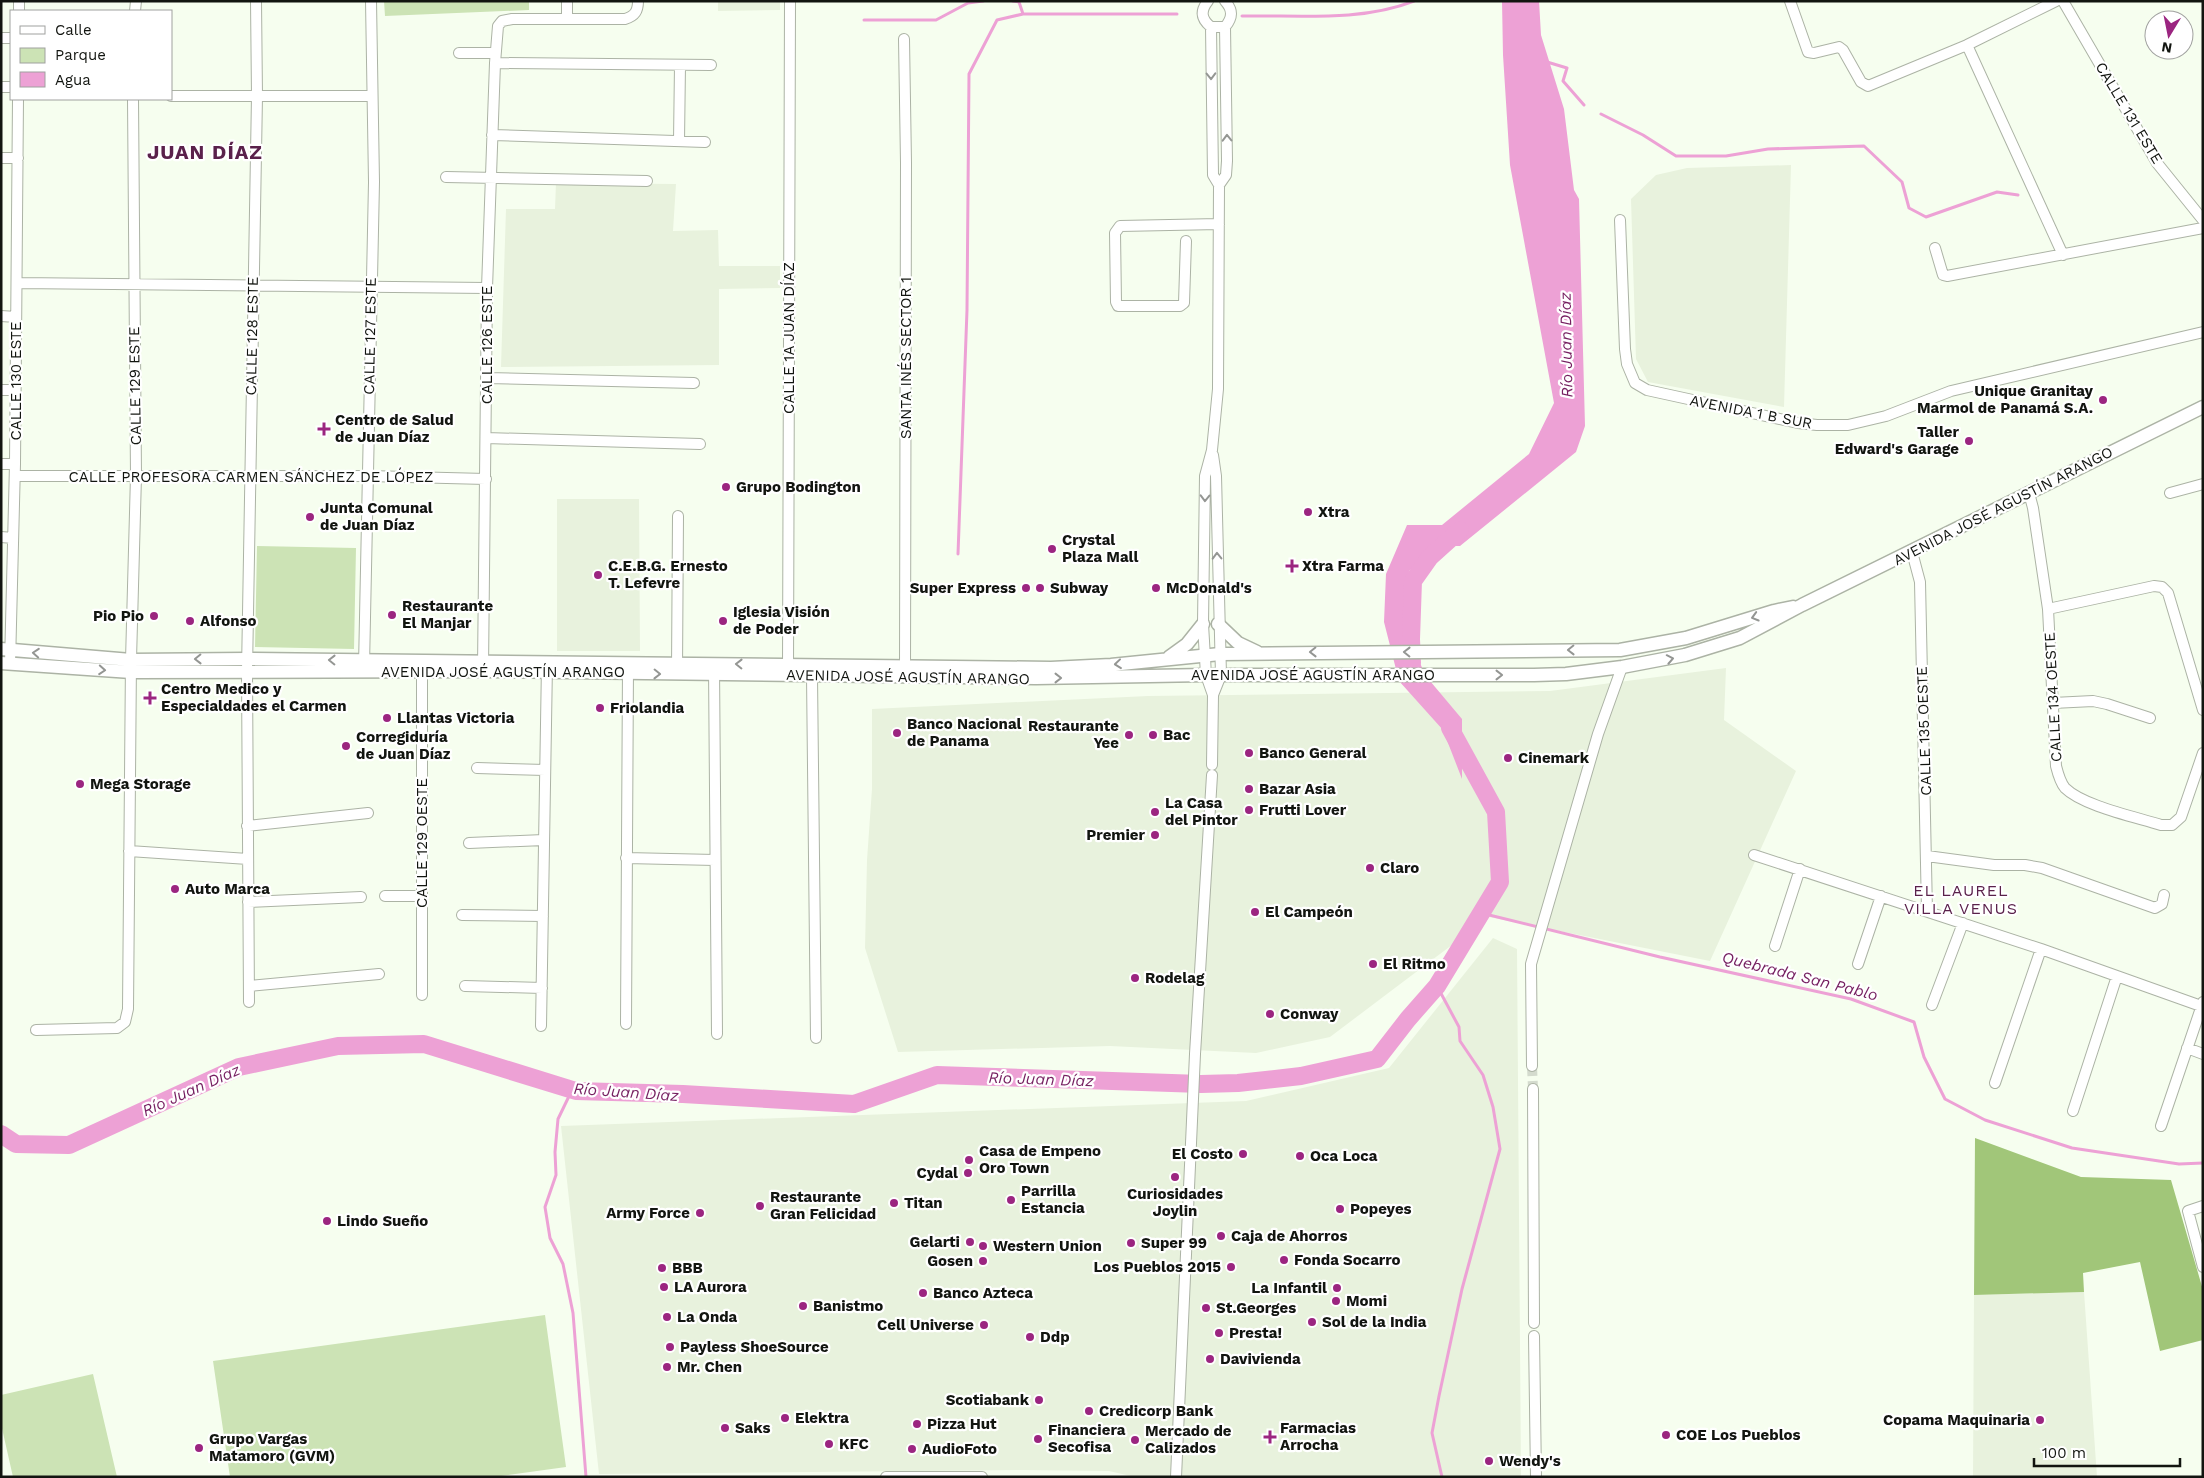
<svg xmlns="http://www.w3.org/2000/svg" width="2204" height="1478" viewBox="0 0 2204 1478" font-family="'Work Sans',sans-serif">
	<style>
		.built { fill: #e8f2dd }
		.green { fill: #cce3b5 }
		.forest { fill: #a1c679 }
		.water { fill: #eda1d5 }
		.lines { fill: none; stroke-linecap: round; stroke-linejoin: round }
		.stream { stroke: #eda1d5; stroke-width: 3 }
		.river { stroke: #eda1d5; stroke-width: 18 }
		.minor-tunnel { stroke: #d4dbce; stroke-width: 10; stroke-dasharray: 10 5; stroke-linecap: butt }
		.minor-casing { stroke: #acb3a5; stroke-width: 12 }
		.major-casing { stroke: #acb3a5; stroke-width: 15 }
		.minor { stroke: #fff; stroke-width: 10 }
		.major { stroke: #fff; stroke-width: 12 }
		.oneway { stroke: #949693 }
		.poi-dot { fill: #9b2580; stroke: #fff; stroke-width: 2 }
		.labels { text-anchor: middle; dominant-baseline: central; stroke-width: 4.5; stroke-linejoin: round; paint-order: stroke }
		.street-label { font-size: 15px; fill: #121510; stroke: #fff }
		.poi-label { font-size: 15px; font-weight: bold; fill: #121510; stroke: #fff; text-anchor: start }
		.water-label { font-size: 16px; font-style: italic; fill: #751f60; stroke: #fff }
		.neighbourhood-label { font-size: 16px; letter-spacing: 1px; fill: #5a214b; stroke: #fff }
		.district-label { font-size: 20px; font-weight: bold; letter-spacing: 1px; fill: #5a214b; stroke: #fff }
	</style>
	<rect width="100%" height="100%" fill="#f6feef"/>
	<path class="built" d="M718,1H780V10L718,11Z
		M1791,165L1784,407L1648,382L1636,359L1631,199L1656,175L1687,168Z
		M556,183L676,184L673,231L718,230L719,266H780V288L719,289V365L501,367L506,209H555Z
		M557,499H639L640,651H557Z
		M1726,668L1724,720L1796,771L1710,961L1489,917L1330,1037L1256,1053L1110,1046L898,1052L865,948L867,860L872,789V709L1148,696L1550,691Z
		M1493,938L1517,949L1521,1477H1135L1109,1471L1023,1470L599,1474L561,1126L1246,1101L1389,1068Z
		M2084,1292L2097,1477H1973L1974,1295Z"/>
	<path class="green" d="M384,1H529V10L385,16Z
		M257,546L356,548L354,649L255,647Z
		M545,1315L566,1467L494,1477H230L213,1361Z
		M93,1374L117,1477H13L1,1424V1395Z"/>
	<path class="forest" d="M1975,1138L2081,1177L2171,1180L2203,1290V1340L2160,1351L2140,1262L2083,1273L2084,1292L1974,1295Z"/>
	<path class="water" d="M1502,1H1539L1541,35L1564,109L1574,190L1579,199L1585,426L1576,452L1460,546H1437L1409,571L1405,626L1425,675L1462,719V779L1443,730L1399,681L1384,622L1386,574L1407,525H1442L1529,454L1554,403L1510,165L1503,55Z"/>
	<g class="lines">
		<path class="stream" d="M1013,1L1019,2L1023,14
			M1242,16C1298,15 1361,22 1414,1
			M864,20H936L968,3L983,1
			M1547,62L1567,68L1563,81L1584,105
			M1601,114L1643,135L1676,156H1726L1768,149L1864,146L1902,182L1909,208L1926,217L1997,192L2018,195
			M958,554L967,310L969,74L997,20L1023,14H1177
			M1481,913L1660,957L1851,999L1914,1022L1924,1057L1945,1099L1985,1120L2072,1148L2179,1164L2203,1163
			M1437,986L1459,1027L1460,1041L1483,1075L1493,1107L1500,1149L1462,1289L1439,1396L1432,1433L1442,1477
			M572,1090L558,1119L555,1152L556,1175L545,1207L550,1238L563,1264L573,1313L586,1477"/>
		<path class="river" d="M1412,663L1411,639L1413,581L1430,557L1460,530
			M1,1134L16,1144L69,1145L239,1067L338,1046L424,1044L576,1091L683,1094L854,1104L937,1075L1201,1084L1238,1083L1301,1076L1377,1059L1408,1019L1437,986L1500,882L1496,812L1450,728"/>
		<path class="minor-tunnel" d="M1532,1066L1533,1089"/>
		<g class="minor-casing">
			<path id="minor" d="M1208,1C1200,11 1201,19 1211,27H1225
				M1790,1L1808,52L1814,53L1839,47L1843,50L1861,82L1868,86L1967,45L2056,1
				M2063,1L2157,163L2203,220
				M19,11V1
				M135,11L136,1
				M567,19V1
				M1211,27L1213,175L1219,185L1218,389L1212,450L1205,476L1203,624L1206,675L1213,695L1212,765
				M1,38H11
				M904,39L906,163L905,673
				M1967,45L2063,255
				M459,53H495
				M495,63L711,65
				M1,87H11
				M171,96H372
				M492,135L705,142
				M679,141L680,65
				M1,158H18
				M446,177L647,181
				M1219,185L1226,175L1227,161L1225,27C1233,17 1233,10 1225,1
				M1620,220L1625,349L1627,364L1635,383L1647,390L1798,423L1817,425H1848L1886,416L1951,391L2203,332
				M1186,241L1184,303L1180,306H1118L1116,302L1115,233L1120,226L1219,224
				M1935,248L1943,275L1947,276L2203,228
				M18,283L487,288
				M1,316L16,317
				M486,378L694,383
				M1,390H15
				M486,438L700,444
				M1,464H15
				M15,476H368L486,479
				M2029,493L2033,508L2048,609L2056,766C2058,774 2060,782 2065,788C2083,806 2136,817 2161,825H2172L2181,817L2203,753
				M2170,493L2203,484
				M1,537L13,538
				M1912,552L1920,582L1927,911
				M2048,609L2154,586L2162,587L2168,593L2203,710
				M10,664L15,464L18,99
				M364,666L374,182L371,1
				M714,667L717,1034
				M483,668L487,288L495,63L498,26L502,21L512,19H625C635,16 638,11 638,1
				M677,670L678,516
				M788,672L790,1
				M812,676L816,1038
				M1213,695L1221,675L1216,476L1213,455
				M2053,703L2093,701L2107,704L2150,718
				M477,768L545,770
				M247,826L368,813
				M469,843L544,840
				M129,851L248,859
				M1754,855L2041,949L2201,1006
				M1927,856L1994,865H2025L2042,868L2155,908L2162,904L2164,895
				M626,858L715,860
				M385,896H422
				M248,902L361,897
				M462,915L543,916
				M1775,946L1800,869
				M1858,964L1881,896
				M249,986L379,974
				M465,986L542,988
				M422,995V666
				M249,1002L247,671L257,96L256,1
				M1932,1005L1963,923
				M626,1024L628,667
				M541,1026L547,664
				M36,1030L117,1028L125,1022L128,1009L131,660L136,476L133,99
				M2187,1048L2203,1054
				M1532,1066L1531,964L1598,734L1622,667
				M1995,1083L2041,949
				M1533,1089L1534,1323
				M2073,1111L2117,976
				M2161,1126L2203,1002
				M2203,1206L2188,1211L2203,1267
				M1534,1336L1536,1477
				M886,1477H982
				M1176,1477L1195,1054L1212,775"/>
		</g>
		<g class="major-casing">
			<path id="major" d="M1218,624L1238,643L1257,652
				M1,649L131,660L247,659L1051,668L1111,665L1220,654L1620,650L1686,638L1774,611L1793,607
				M1169,657L1187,644L1203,624
				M1,663L131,672L483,671L1036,678L1206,675H1534L1566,674L1622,667L1685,655L1740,638L1802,605L2203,407"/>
		</g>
		<use href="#minor" class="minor"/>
		<use href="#major" class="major"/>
	</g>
	<defs><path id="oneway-chevron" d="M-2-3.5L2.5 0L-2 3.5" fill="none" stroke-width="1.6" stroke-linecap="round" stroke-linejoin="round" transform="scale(1.25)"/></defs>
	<g class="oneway">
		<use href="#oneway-chevron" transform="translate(1211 76) rotate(89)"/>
		<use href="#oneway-chevron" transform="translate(1227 138) rotate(-91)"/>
		<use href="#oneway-chevron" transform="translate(1205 498) rotate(91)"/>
		<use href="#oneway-chevron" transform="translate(1217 556) rotate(-91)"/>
		<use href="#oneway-chevron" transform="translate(1755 617) rotate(164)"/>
		<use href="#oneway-chevron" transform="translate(1571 650) rotate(179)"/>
		<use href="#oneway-chevron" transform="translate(1313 652) rotate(179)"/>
		<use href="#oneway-chevron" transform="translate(1407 652) rotate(-179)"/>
		<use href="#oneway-chevron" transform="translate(36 653) rotate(-176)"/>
		<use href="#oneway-chevron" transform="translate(198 659) rotate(179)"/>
		<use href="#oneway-chevron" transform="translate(1670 659) rotate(-11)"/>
		<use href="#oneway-chevron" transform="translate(332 660) rotate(-179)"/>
		<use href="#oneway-chevron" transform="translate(739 664) rotate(-179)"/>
		<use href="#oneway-chevron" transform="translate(1118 664) rotate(174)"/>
		<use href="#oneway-chevron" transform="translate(102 670) rotate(4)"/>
		<use href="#oneway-chevron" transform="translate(657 674) rotate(1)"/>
		<use href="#oneway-chevron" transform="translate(1499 675)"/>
		<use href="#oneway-chevron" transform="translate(1058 678)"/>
	</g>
	<g class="poi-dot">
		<circle cx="2103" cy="400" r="5"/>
		<path d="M321.5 421.5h5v5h5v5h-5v5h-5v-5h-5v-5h5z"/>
		<circle cx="1969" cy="441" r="5"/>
		<circle cx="726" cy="487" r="5"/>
		<circle cx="1308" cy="512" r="5"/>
		<circle cx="310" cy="517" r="5"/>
		<circle cx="1052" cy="549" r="5"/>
		<path d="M1289.5 558.5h5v5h5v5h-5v5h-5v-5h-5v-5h5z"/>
		<circle cx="598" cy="575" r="5"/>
		<circle cx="1026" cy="588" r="5"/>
		<circle cx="1040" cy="588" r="5"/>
		<circle cx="1156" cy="588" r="5"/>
		<circle cx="392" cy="615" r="5"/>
		<circle cx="154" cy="616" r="5"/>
		<circle cx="190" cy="621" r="5"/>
		<circle cx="723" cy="621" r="5"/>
		<path d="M147.5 690.5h5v5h5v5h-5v5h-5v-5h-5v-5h5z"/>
		<circle cx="600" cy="708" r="5"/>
		<circle cx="387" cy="718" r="5"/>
		<circle cx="897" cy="733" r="5"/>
		<circle cx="1129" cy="735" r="5"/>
		<circle cx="1153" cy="735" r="5"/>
		<circle cx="346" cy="746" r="5"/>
		<circle cx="1249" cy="753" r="5"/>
		<circle cx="1508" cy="758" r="5"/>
		<circle cx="80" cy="784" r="5"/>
		<circle cx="1249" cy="789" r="5"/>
		<circle cx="1249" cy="810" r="5"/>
		<circle cx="1155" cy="812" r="5"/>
		<circle cx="1155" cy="835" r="5"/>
		<circle cx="1370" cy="868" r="5"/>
		<circle cx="175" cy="889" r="5"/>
		<circle cx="1255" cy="912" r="5"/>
		<circle cx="1373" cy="964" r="5"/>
		<circle cx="1135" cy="978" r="5"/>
		<circle cx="1270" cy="1014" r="5"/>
		<circle cx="1243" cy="1154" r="5"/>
		<circle cx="1300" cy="1156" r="5"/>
		<circle cx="969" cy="1160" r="5"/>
		<circle cx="968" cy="1173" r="5"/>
		<circle cx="1175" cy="1177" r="5"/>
		<circle cx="1011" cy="1200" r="5"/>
		<circle cx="894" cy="1203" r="5"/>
		<circle cx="760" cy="1206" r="5"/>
		<circle cx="1340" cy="1209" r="5"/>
		<circle cx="700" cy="1213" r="5"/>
		<circle cx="327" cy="1221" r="5"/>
		<circle cx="1221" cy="1236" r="5"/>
		<circle cx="970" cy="1242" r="5"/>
		<circle cx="1131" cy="1243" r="5"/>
		<circle cx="983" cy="1246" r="5"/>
		<circle cx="1284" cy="1260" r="5"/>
		<circle cx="983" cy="1261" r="5"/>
		<circle cx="1231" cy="1267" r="5"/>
		<circle cx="662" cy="1268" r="5"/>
		<circle cx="664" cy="1287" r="5"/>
		<circle cx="1337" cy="1288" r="5"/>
		<circle cx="923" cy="1293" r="5"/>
		<circle cx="1336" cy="1301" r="5"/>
		<circle cx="803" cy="1306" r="5"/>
		<circle cx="1206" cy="1308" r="5"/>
		<circle cx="667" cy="1317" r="5"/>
		<circle cx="1312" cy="1322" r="5"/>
		<circle cx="984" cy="1325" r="5"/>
		<circle cx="1219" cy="1333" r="5"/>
		<circle cx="1030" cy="1337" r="5"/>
		<circle cx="670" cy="1347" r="5"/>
		<circle cx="1210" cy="1359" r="5"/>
		<circle cx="667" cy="1367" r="5"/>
		<circle cx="1039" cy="1400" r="5"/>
		<circle cx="1089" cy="1411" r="5"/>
		<circle cx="785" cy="1418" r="5"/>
		<circle cx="2040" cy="1420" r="5"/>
		<circle cx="917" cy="1424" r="5"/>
		<circle cx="725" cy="1428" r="5"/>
		<circle cx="1666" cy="1435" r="5"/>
		<path d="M1267.5 1429.5h5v5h5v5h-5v5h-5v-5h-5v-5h5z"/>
		<circle cx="1038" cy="1439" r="5"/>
		<circle cx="1135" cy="1440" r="5"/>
		<circle cx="829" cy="1444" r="5"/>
		<circle cx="199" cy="1448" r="5"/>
		<circle cx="912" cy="1449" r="5"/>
		<circle cx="1489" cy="1461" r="5"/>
	</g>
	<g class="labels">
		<g class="street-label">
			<text transform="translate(2129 113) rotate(59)">CALLE 131 ESTE</text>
			<text transform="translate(252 336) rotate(-89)">CALLE 128 ESTE</text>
			<text transform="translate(370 336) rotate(-89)">CALLE 127 ESTE</text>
			<text transform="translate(789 338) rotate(-90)">CALLE 1A JUAN DÍAZ</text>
			<text transform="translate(487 345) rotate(-90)">CALLE 126 ESTE</text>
			<text transform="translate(906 358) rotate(-90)">SANTA INÉS SECTOR 1</text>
			<text transform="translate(16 381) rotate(-90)">CALLE 130 ESTE</text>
			<text transform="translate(135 386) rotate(-91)">CALLE 129 ESTE</text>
			<text transform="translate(1751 412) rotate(11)">AVENIDA 1 B SUR</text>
			<text x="251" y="477">CALLE PROFESORA CARMEN SÁNCHEZ DE LÓPEZ</text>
			<text transform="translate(2003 506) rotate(-27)">AVENIDA JOSÉ AGUSTÍN ARANGO</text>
			<text x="503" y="672">AVENIDA JOSÉ AGUSTÍN ARANGO</text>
			<text x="1313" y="675">AVENIDA JOSÉ AGUSTÍN ARANGO</text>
			<text transform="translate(908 677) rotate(1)">AVENIDA JOSÉ AGUSTÍN ARANGO</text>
			<text transform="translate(2053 697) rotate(-93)">CALLE 134 OESTE</text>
			<text transform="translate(1924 731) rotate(-92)">CALLE 135 OESTE</text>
			<text transform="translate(422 843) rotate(-90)">CALLE 129 OESTE</text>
		</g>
		<g class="poi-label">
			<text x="2093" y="391" text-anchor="end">Unique Granitay<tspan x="2093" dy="17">Marmol de Panamá S.A.</tspan></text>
			<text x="335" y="420">Centro de Salud<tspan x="335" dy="17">de Juan Díaz</tspan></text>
			<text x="1959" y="432" text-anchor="end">Taller<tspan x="1959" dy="17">Edward's Garage</tspan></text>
			<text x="736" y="487">Grupo Bodington</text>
			<text x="320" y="508">Junta Comunal<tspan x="320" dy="17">de Juan Díaz</tspan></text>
			<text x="1318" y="512">Xtra</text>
			<text x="1062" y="540">Crystal<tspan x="1062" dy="17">Plaza Mall</tspan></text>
			<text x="608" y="566">C.E.B.G. Ernesto<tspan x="608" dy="17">T. Lefevre</tspan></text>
			<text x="1302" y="566">Xtra Farma</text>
			<text x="1016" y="588" text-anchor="end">Super Express</text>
			<text x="1050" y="588">Subway</text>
			<text x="1166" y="588">McDonald's</text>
			<text x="402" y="606">Restaurante<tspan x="402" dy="17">El Manjar</tspan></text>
			<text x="733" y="612">Iglesia Visión<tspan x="733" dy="17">de Poder</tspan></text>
			<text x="144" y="616" text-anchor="end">Pio Pio</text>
			<text x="200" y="621">Alfonso</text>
			<text x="161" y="689">Centro Medico y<tspan x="161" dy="17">Especialdades el Carmen</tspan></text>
			<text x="610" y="708">Friolandia</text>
			<text x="397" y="718">Llantas Victoria</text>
			<text x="907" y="724">Banco Nacional<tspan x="907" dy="17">de Panama</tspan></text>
			<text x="1119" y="726" text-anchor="end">Restaurante<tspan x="1119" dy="17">Yee</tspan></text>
			<text x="1163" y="735">Bac</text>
			<text x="356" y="737">Corregiduría<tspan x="356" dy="17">de Juan Díaz</tspan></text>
			<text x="1259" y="753">Banco General</text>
			<text x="1518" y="758">Cinemark</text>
			<text x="90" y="784">Mega Storage</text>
			<text x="1259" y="789">Bazar Asia</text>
			<text x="1165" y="803">La Casa<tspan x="1165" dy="17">del Pintor</tspan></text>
			<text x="1259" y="810">Frutti Lover</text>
			<text x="1145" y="835" text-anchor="end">Premier</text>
			<text x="1380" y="868">Claro</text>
			<text x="185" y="889">Auto Marca</text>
			<text x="1265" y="912">El Campeón</text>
			<text x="1383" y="964">El Ritmo</text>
			<text x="1145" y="978">Rodelag</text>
			<text x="1280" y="1014">Conway</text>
			<text x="979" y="1151">Casa de Empeno<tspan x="979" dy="17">Oro Town</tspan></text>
			<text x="1233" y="1154" text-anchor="end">El Costo</text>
			<text x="1310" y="1156">Oca Loca</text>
			<text x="958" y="1173" text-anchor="end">Cydal</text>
			<text x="1021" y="1191">Parrilla<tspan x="1021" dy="17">Estancia</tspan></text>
			<text x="1175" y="1194" text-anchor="middle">Curiosidades<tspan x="1175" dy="17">Joylin</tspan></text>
			<text x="770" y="1197">Restaurante<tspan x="770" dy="17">Gran Felicidad</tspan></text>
			<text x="904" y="1203">Titan</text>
			<text x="1350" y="1209">Popeyes</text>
			<text x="690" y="1213" text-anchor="end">Army Force</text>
			<text x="337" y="1221">Lindo Sueño</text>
			<text x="1231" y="1236">Caja de Ahorros</text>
			<text x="960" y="1242" text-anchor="end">Gelarti</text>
			<text x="1141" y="1243">Super 99</text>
			<text x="993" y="1246">Western Union</text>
			<text x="1294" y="1260">Fonda Socarro</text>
			<text x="973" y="1261" text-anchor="end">Gosen</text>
			<text x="1221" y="1267" text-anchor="end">Los Pueblos 2015</text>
			<text x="672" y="1268">BBB</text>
			<text x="674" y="1287">LA Aurora</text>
			<text x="1327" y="1288" text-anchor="end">La Infantil</text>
			<text x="933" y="1293">Banco Azteca</text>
			<text x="1346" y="1301">Momi</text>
			<text x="813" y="1306">Banistmo</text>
			<text x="1216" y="1308">St.Georges</text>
			<text x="677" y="1317">La Onda</text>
			<text x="1322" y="1322">Sol de la India</text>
			<text x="974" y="1325" text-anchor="end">Cell Universe</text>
			<text x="1229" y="1333">Presta!</text>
			<text x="1040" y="1337">Ddp</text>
			<text x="680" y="1347">Payless ShoeSource</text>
			<text x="1220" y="1359">Davivienda</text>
			<text x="677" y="1367">Mr. Chen</text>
			<text x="1029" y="1400" text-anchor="end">Scotiabank</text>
			<text x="1099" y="1411">Credicorp Bank</text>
			<text x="795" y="1418">Elektra</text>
			<text x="2030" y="1420" text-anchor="end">Copama Maquinaria</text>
			<text x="927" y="1424">Pizza Hut</text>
			<text x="735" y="1428">Saks</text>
			<text x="1280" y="1428">Farmacias<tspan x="1280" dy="17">Arrocha</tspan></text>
			<text x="1048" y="1430">Financiera<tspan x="1048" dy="17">Secofisa</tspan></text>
			<text x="1145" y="1431">Mercado de<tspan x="1145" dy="17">Calizados</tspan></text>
			<text x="1676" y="1435">COE Los Pueblos</text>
			<text x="209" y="1439">Grupo Vargas<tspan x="209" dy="17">Matamoro (GVM)</tspan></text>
			<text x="839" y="1444">KFC</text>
			<text x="922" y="1449">AudioFoto</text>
			<text x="1499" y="1461">Wendy's</text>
		</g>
		<g class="water-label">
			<text transform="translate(1566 345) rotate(-91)">Río Juan Díaz</text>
			<text transform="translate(1800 976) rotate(14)">Quebrada San Pablo</text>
			<text transform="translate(1041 1079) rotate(2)">Río Juan Díaz</text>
			<text transform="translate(191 1090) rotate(-24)">Río Juan Díaz</text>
			<text transform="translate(626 1092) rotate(4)">Río Juan Díaz</text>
		</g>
		<g class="neighbourhood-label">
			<text x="1961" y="890">EL LAUREL<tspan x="1961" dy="18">VILLA VENUS</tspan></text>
		</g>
		<g class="district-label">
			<text x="205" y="152">JUAN DÍAZ</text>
		</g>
	</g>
	<rect width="2204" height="1478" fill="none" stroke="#121510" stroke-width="5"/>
	<rect x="10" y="10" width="162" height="90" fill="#ffffff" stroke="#a0a19f"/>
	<rect x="20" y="26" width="25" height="8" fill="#ffffff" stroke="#a0a19f"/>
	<text x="55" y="35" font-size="15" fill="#121510">Calle</text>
	<rect x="20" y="48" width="25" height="15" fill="#cce3b5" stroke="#a0a19f"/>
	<text x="55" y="60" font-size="15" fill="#121510">Parque</text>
	<rect x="20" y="72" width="25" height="15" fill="#eda1d5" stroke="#a0a19f"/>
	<text x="55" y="85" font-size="15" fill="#121510">Agua</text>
	<g transform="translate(2169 35) rotate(190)"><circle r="24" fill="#ffffff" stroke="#a0a19f"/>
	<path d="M0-4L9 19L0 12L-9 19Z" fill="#9b2580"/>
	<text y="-8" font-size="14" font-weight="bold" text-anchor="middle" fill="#121510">N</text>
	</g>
	<path d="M2034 1458v8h146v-8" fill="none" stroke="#121510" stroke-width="2.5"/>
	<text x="2042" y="1458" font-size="15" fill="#121510" stroke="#ffffff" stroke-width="4" paint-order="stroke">100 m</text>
</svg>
